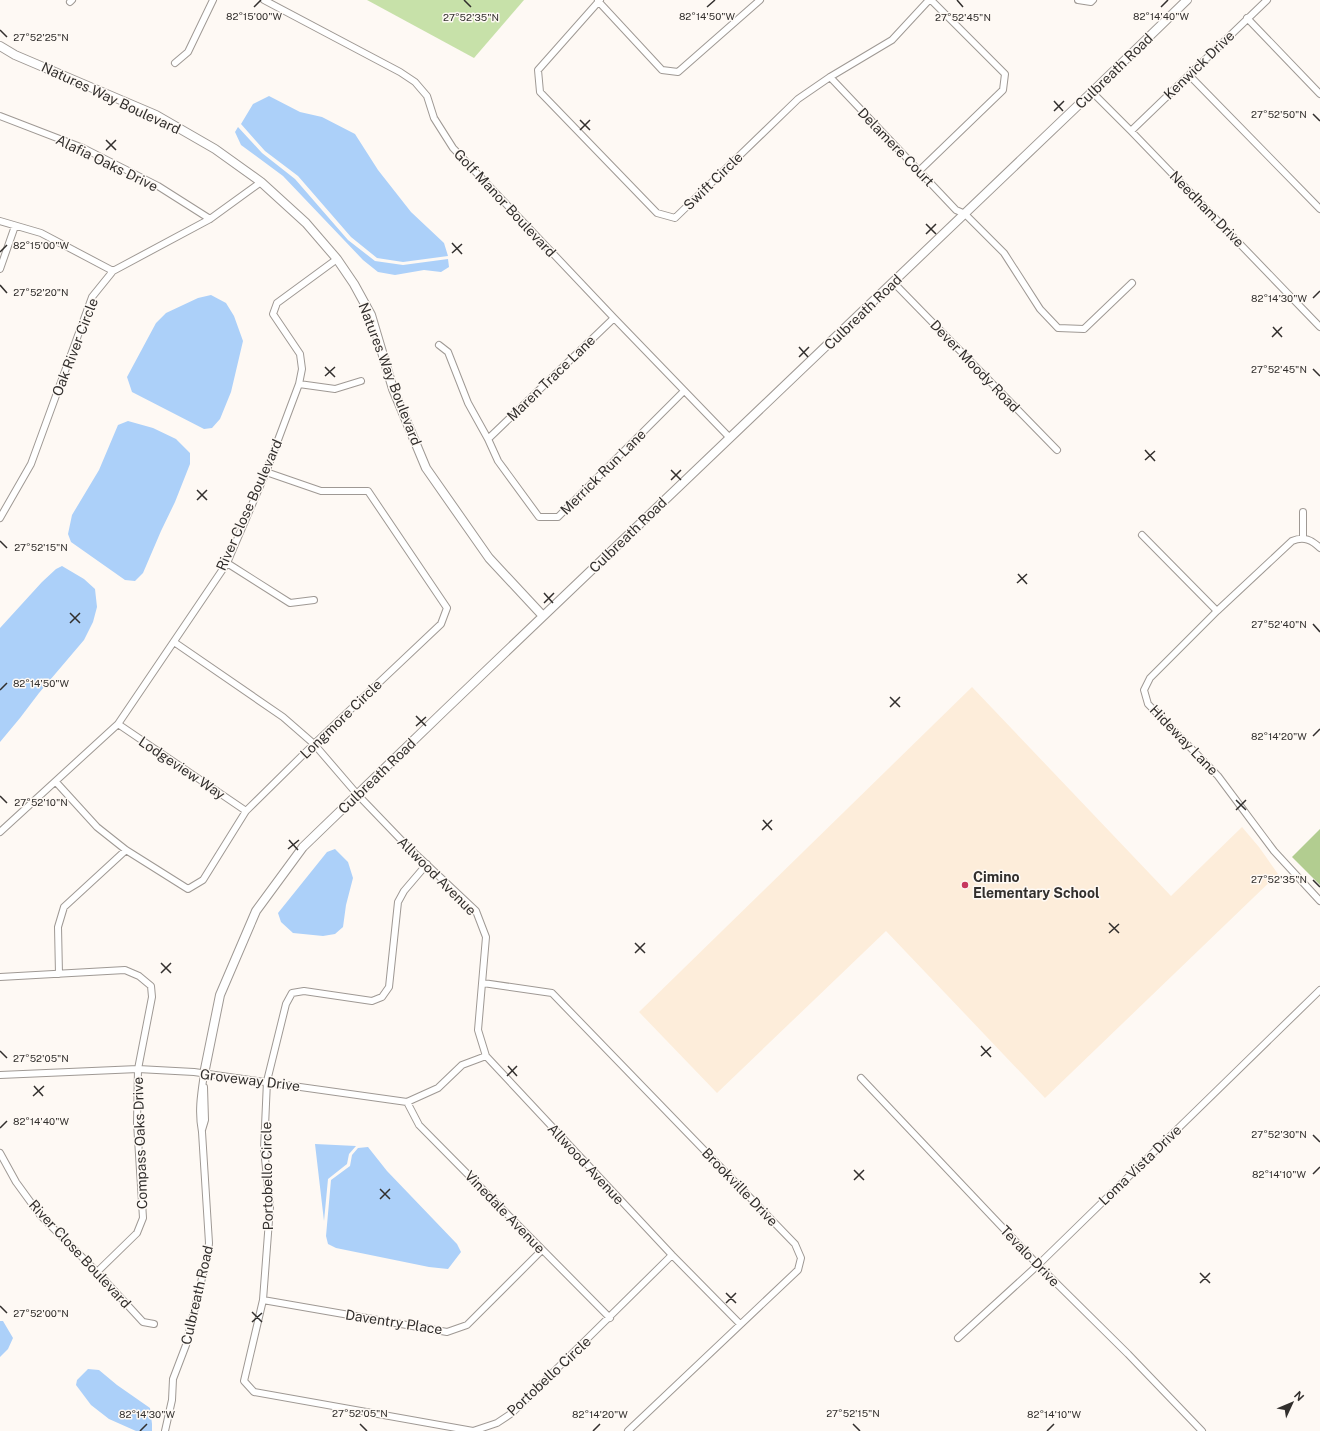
<svg xmlns="http://www.w3.org/2000/svg" width="1320" height="1431" viewBox="0 0 1320 1431" font-family="'Public Sans',sans-serif">
	<style>
		.education { fill: #fdedda }
		.green { fill: #c7e1a9 }
		.forest { fill: #b2cd90 }
		.water { fill: #acd0f9 }
		.lines { fill: none; stroke-linecap: round; stroke-linejoin: round }
		.minor-casing { stroke: #9f9994; stroke-width: 8 }
		.tertiary-casing { stroke: #9f9994; stroke-width: 10 }
		.minor { stroke: #fff; stroke-width: 6 }
		.tertiary { stroke: #fff; stroke-width: 8 }
		.ticks { fill: none; stroke: #322f2d; stroke-width: 1.5 }
		.poi-dot { fill: #c63760; stroke: #fef9f4; stroke-width: 1.5 }
		.labels { text-anchor: middle; dominant-baseline: central; stroke-width: 3; stroke-linejoin: round; paint-order: stroke }
		.street-label { font-size: 14px; fill: #322f2d; stroke: #fef9f4 }
		.poi-label { font-size: 14px; font-weight: bold; fill: #322f2d; stroke: #fef9f4; text-anchor: start }
		.ticks-label { font-size: 10px; text-anchor: middle; fill: #322f2d; stroke: #fef9f4; stroke-width: 3; stroke-linejoin: round; paint-order: stroke }
	</style>
	<rect width="100%" height="100%" fill="#fef9f4"/>
	<path class="education" d="M972,687L1171,896L1242,827L1259,847L1278,874L1045,1098L886,931L717,1093L639,1012Z"/>
	<path class="green" d="M367,0H524L474,58Z"/>
	<path class="forest" d="M1320,829V885L1292,857Z"/>
	<path class="water" d="M269,96L300,112L322,117L355,134L378,170L411,212L444,243L448,256L403,262L377,258L351,237L298,176L265,151L241,124L253,104Z
		M238,127L262,153L295,179L348,240L375,261L403,265L448,259L449,267L441,272L424,270L395,275L378,272L363,260L283,176L241,145L235,132Z
		M211,295L226,303L234,316L243,341L231,392L220,419L212,428L204,429L132,392L127,377L156,323L166,313L198,298Z
		M128,421L153,428L176,439L190,453V464L175,502L161,531L143,573L135,581L125,580L71,542L68,534L72,515L99,470L118,425Z
		M62,566L84,579L95,589L97,607L93,622L84,640L39,693L20,718L0,742V628L42,582L56,569Z
		M335,849L348,862L353,878L346,905L343,927L335,934L323,936L293,933L281,922L278,913L327,852Z
		M315,1144L356,1146L349,1154L347,1164L328,1179L324,1221Z
		M368,1147L387,1171L457,1244L461,1252L448,1269L429,1267L336,1248L328,1244L326,1236L331,1180L350,1166L352,1155L358,1148Z
		M0,1321H3L13,1338L8,1349L0,1357Z
		M88,1369L99,1370L117,1385L150,1408L152,1424V1431H136L109,1419L91,1405L76,1385L77,1380Z"/>
	<g class="lines">
		<g class="minor-casing">
			<path id="minor" d="M264,0L400,72L415,82L427,96L434,118L453,148L614,318L730,438
				M600,0L538,70L540,92L657,213L675,218L798,99L830,77L892,40L929,0
				M1078,0L1091,2L1093,0
				M598,1L662,70L678,72L760,0
				M70,2L72,0
				M1247,18L1320,94
				M175,63L188,52L213,0
				M1189,75L1320,209
				M830,77L956,210L965,214L1004,253L1040,309L1058,328L1084,329L1132,283
				M1092,92L1131,131L1320,327
				M0,116L83,148L158,186L210,219
				M1131,131L1267,0
				M919,171L1003,90L1005,74L931,0
				M0,221L41,233L113,271
				M0,269L15,226
				M893,282L1057,450
				M439,345L448,352L468,403L488,439L498,461L539,517H558L684,391
				M299,384L335,389L361,381
				M488,439L614,318
				M0,518L31,464L92,297L113,271L210,219L261,182
				M1142,535L1217,611
				M1303,538V512
				M1320,548C1312,540 1304,536 1292,541L1217,611L1150,678L1144,690L1148,704L1218,776L1274,851L1320,901
				M227,563L290,603L314,600
				M174,642L283,717L314,744L357,794L407,846L476,911L486,937L478,1030L486,1056L672,1255L740,1324
				M118,724L246,811
				M56,782L97,827L126,850L188,889L203,880L246,811L314,744L441,624L447,608L368,491H321L266,472
				M0,832L118,724L227,563L266,472L299,384L302,369L300,354L273,314L277,303L337,259
				M427,864L404,891L398,902L389,987L382,997L372,1001L304,991L292,993L286,1004L267,1081L264,1149L270,1207L263,1300L244,1381L254,1392L473,1431L497,1423L512,1413L672,1255
				M59,974L58,927L64,907L126,850
				M0,977L125,970L139,976L151,986L152,997L138,1069L137,1123L143,1218L137,1233L97,1272
				M483,983L552,993L795,1244L801,1258L798,1270L628,1431
				M0,1075L138,1069L194,1072L407,1102L438,1088L462,1065L486,1056
				M861,1078L1038,1265L1128,1354L1202,1431
				M407,1102L419,1125L610,1318
				M202,1130L205,1120L204,1087
				M0,1153L16,1182L40,1215L97,1272L143,1322L154,1324
				M263,1300L447,1332L467,1325L542,1250
				M958,1338L1038,1265L1320,990
				M165,1431L172,1400L173,1379L186,1345L208,1253L209,1243L202,1132C198,1112 201,1094 204,1074"/>
		</g>
		<g class="tertiary-casing">
			<path id="tertiary" d="M0,46L15,55L156,115L215,149L261,182L306,223L337,259L354,284L371,315L393,389L426,468L489,558L543,616
				M204,1074L220,995L256,911L303,847L446,709L1092,92L1187,0"/>
		</g>
		<use href="#minor" class="minor"/>
		<use href="#tertiary" class="tertiary"/>
	</g>
	<path class="ticks" d="M464,0L471,7M957,0L963,7M254,7L261,0M707,7L715,0M1161,7L1168,0M0,30L7,37M1054,101L1063,111M1054,111L1064,101M1313,114L1320,121M580,120L590,130M580,130L590,120M106,140L116,150M106,150L116,140M926,224L936,234M926,234L936,224M452,243L462,254M0,252L7,245M452,253L462,244M0,285L7,293M1313,298L1320,291M1273,327L1282,337M1272,337L1282,327M799,347L808,357M799,357L809,347M325,367L335,377M1313,369L1320,376M325,376L335,367M1145,450L1155,461M1145,460L1155,451M671,470L681,480M671,480L681,470M197,490L207,500M197,500L207,490M0,541L7,548M1018,574L1027,584M1017,583L1027,574M544,593L553,603M544,603L554,593M70,613L80,623M70,623L80,613M1313,624L1320,632M0,690L7,683M890,697L900,707M890,707L900,697M416,716L426,726M416,726L426,717M1313,736L1320,729M0,796L7,803M1236,800L1246,810M1236,810L1246,800M763,820L772,830M762,830L772,820M289,840L298,850M288,849L299,840M1313,880L1320,887M1109,923L1119,933M1109,933L1119,924M635,943L645,953M635,953L645,943M161,963L171,973M161,973L171,963M981,1046L991,1057M0,1051L7,1058M981,1056L991,1047M508,1066L517,1076M507,1076L517,1066M34,1086L43,1096M33,1096L44,1086M0,1128L7,1121M1313,1135L1320,1142M854,1170L864,1180M1313,1174L1320,1167M854,1180L864,1170M380,1189L390,1199M380,1199L390,1189M1200,1273L1210,1283M1200,1283L1210,1273M726,1293L736,1303M726,1303L736,1293M0,1306L7,1313M252,1312L262,1322M252,1322L262,1313M360,1424L367,1431M853,1424L860,1431M140,1431L147,1424M593,1431L600,1424M1047,1431L1054,1424"/>
	<circle class="poi-dot" cx="965" cy="885" r="4"/>
	<g class="labels">
		<g class="street-label">
			<text transform="translate(1199 65) rotate(-44)">Kenwick Drive</text>
			<text transform="translate(1114 71) rotate(-44)">Culbreath Road</text>
			<text transform="translate(111 98) rotate(25)">Natures Way Boulevard</text>
			<text transform="translate(896 147) rotate(46)">Delamere Court</text>
			<text transform="translate(107 163) rotate(26)">Alafia Oaks Drive</text>
			<text transform="translate(713 181) rotate(-44)">Swift Circle</text>
			<text transform="translate(505 203) rotate(47)">Golf Manor Boulevard</text>
			<text transform="translate(1207 209) rotate(46)">Needham Drive</text>
			<text transform="translate(863 312) rotate(-44)">Culbreath Road</text>
			<text transform="translate(75 347) rotate(-69)">Oak River Circle</text>
			<text transform="translate(975 366) rotate(46)">Dever Moody Road</text>
			<text transform="translate(390 374) rotate(69)">Natures Way Boulevard</text>
			<text transform="translate(551 378) rotate(-44)">Maren Trace Lane</text>
			<text transform="translate(603 472) rotate(-45)">Merrick Run Lane</text>
			<text transform="translate(249 505) rotate(-66)">River Close Boulevard</text>
			<text transform="translate(628 535) rotate(-44)">Culbreath Road</text>
			<text transform="translate(341 719) rotate(-44)">Longmore Circle</text>
			<text transform="translate(1184 740) rotate(46)">Hideway Lane</text>
			<text transform="translate(182 768) rotate(34)">Lodgeview Way</text>
			<text transform="translate(377 776) rotate(-44)">Culbreath Road</text>
			<text transform="translate(437 876) rotate(45)">Allwood Avenue</text>
			<text transform="translate(250 1080) rotate(7)">Groveway Drive</text>
			<text transform="translate(140 1143) rotate(-92)">Compass Oaks Drive</text>
			<text transform="translate(586 1164) rotate(47)">Allwood Avenue</text>
			<text transform="translate(1140 1165) rotate(-44)">Loma Vista Drive</text>
			<text transform="translate(267 1176) rotate(-91)">Portobello Circle</text>
			<text transform="translate(740 1187) rotate(46)">Brookville Drive</text>
			<text transform="translate(505 1212) rotate(46)">Vinedale Avenue</text>
			<text transform="translate(80 1254) rotate(47)">River Close Boulevard</text>
			<text transform="translate(1030 1256) rotate(46)">Tevalo Drive</text>
			<text transform="translate(197 1295) rotate(-77)">Culbreath Road</text>
			<text transform="translate(394 1322) rotate(9)">Daventry Place</text>
			<text transform="translate(549 1376) rotate(-43)">Portobello Circle</text>
		</g>
		<g class="poi-label">
			<text x="973" y="877">Cimino<tspan x="973" dy="16">Elementary School</tspan></text>
		</g>
	</g>
	<g class="ticks-label">
		<text x="254" y="20">82°15'00"W</text>
		<text x="707" y="20">82°14'50"W</text>
		<text x="1161" y="20">82°14'40"W</text>
		<text x="471" y="21">27°52'35"N</text>
		<text x="963" y="21">27°52'45"N</text>
		<text x="41" y="41">27°52'25"N</text>
		<text x="1279" y="118">27°52'50"N</text>
		<text x="41" y="249">82°15'00"W</text>
		<text x="41" y="296">27°52'20"N</text>
		<text x="1279" y="302">82°14'30"W</text>
		<text x="1279" y="373">27°52'45"N</text>
		<text x="41" y="551">27°52'15"N</text>
		<text x="1279" y="628">27°52'40"N</text>
		<text x="41" y="687">82°14'50"W</text>
		<text x="1279" y="740">82°14'20"W</text>
		<text x="41" y="806">27°52'10"N</text>
		<text x="1279" y="883">27°52'35"N</text>
		<text x="41" y="1062">27°52'05"N</text>
		<text x="41" y="1125">82°14'40"W</text>
		<text x="1279" y="1138">27°52'30"N</text>
		<text x="1279" y="1178">82°14'10"W</text>
		<text x="41" y="1317">27°52'00"N</text>
		<text x="360" y="1417">27°52'05"N</text>
		<text x="853" y="1417">27°52'15"N</text>
		<text x="147" y="1418">82°14'30"W</text>
		<text x="600" y="1418">82°14'20"W</text>
		<text x="1054" y="1418">82°14'10"W</text>
	</g>
	<g transform="translate(1292 1403) rotate(46)" stroke="#fef9f4" stroke-width="3" paint-order="stroke">
	<path d="M0-3L7 15L0 10L-7 15Z" fill="#322f2d"/>
	<text y="-6" font-size="11" font-weight="bold" text-anchor="middle" fill="#322f2d">N</text>
	</g>
</svg>
